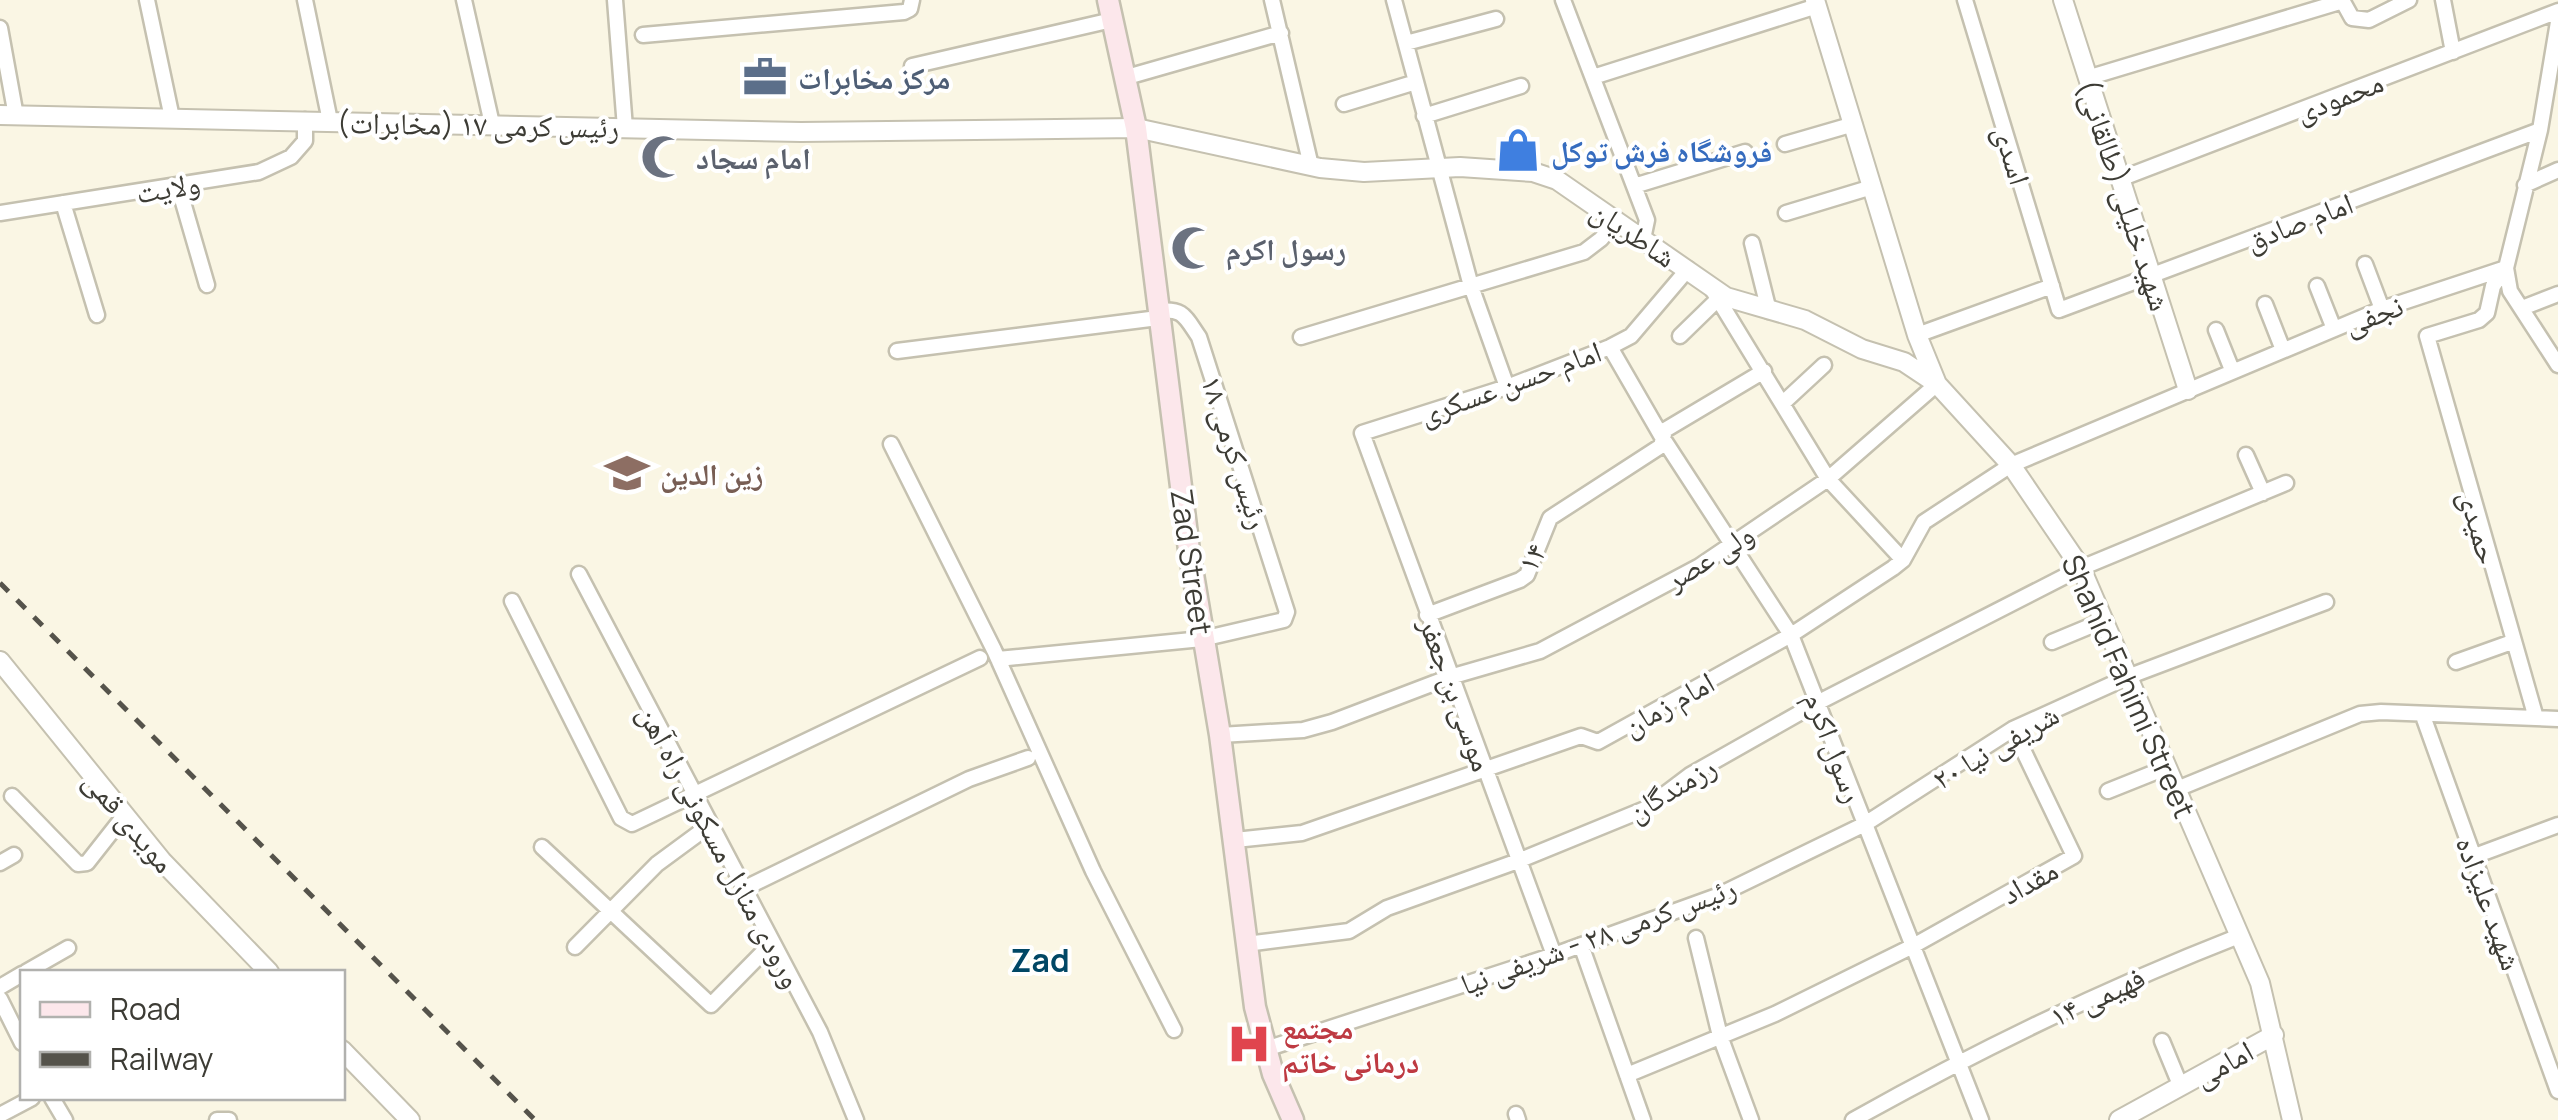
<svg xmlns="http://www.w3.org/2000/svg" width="2558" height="1120" viewBox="0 0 2558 1120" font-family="Manrope,'Noto Naskh Arabic',sans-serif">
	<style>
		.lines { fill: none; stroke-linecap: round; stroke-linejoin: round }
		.minor-casing { stroke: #c5c1b0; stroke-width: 19 }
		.tertiary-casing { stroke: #c5c1b0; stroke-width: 22 }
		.secondary-casing { stroke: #c5c1b0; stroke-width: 25 }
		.minor { stroke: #fff; stroke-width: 14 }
		.tertiary { stroke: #fff; stroke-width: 18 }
		.secondary { stroke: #fce7eb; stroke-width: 20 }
		.rail { stroke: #55534b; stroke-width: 5; stroke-dasharray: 12 12; stroke-linecap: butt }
		.labels { text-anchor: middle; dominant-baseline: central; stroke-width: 8; stroke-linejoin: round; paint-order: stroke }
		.service-label { font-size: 30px; font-weight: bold; fill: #4e5e75; stroke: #fff; text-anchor: start }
		.street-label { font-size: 30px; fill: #3d3c35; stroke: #fff }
		.shop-label { font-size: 30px; font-weight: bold; fill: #366cbe; stroke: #fff; text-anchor: start }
		.worship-label { font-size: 30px; font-weight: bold; fill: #5b616d; stroke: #fff; text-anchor: start }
		.education-label { font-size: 30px; font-weight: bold; fill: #785e54; stroke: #fff; text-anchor: start }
		.health-label { font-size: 30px; font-weight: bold; fill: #be3a42; stroke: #fff; text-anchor: start }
		.neighbourhood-label { font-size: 32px; font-weight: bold; fill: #004765; stroke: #fff }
	</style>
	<rect width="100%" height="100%" fill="#faf6e4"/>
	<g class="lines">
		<g class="minor-casing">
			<path id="minor" d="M147,0L172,118
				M305,0L330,121
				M464,0L492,124
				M615,0L625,128
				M1272,0L1311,166
				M1394,0L1471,286L1507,387
				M1563,0L1647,220L1643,239
				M1965,0L2059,310L2540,130
				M2342,0L2352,18L2369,20L2409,0
				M2443,0L2453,52
				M0,28L16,116
				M643,35L904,12L910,9L912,0
				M1406,43L1496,19
				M912,66L1112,20
				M1127,77L1281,33
				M1593,77L1817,6
				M2087,78L2343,1
				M1344,104L1416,82
				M1424,116L1521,86
				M1785,144L1854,124
				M2120,179L2558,11
				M178,185L207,285
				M2525,185L2558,170
				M1634,186L1745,152
				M63,203L97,315
				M0,213L259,172L291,157L305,141V120
				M1786,213L1872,187
				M1752,243L1769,311
				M2365,264L2382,309
				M2505,268L2493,286L2487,313L2479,320L2427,336L2536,718
				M2506,268L2510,291L2558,365
				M2317,286L2334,329
				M1712,289L1828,479L1903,560
				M2265,304L2283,350
				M2522,308L2558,294
				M2216,330L2232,370
				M1917,335L2052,286
				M1680,336L1717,300
				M1301,337L1584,252L1601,239L1617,220
				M1610,347L1662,437L1791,635L1981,1120
				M897,351L1158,318
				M1783,403L1824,365
				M891,444L994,650L1093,871L1174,1030
				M2246,455L2263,493
				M579,574L820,1032L856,1120
				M512,601L621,818L632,824L980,658
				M1427,615L1520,580L1527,575L1550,518L1661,446L1665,430L1764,371
				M2052,642L2105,620
				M998,659L1202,639L1284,620L1287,612L1199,337C1185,317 1184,308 1158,311
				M2456,662L2512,642
				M2423,716L2558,1091
				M1220,735L1303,730L1332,722L1450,677L1540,651L1698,567L1732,544L1828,479L1937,384
				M2177,789L2360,714L2381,712L2558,719
				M2108,791L2168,767
				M12,796L78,864L87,863L124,816
				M1235,840L1302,833L1581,736L1598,742L1791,635L1893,568L1903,560L1924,522L2011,465L2382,309L2506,268L2540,130L2558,22
				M542,847L711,1005L772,943
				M2472,857L2558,825
				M0,863L14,855
				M745,888L969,779L1028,758
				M1696,938L1720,1036L1751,1120
				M1246,944L1349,931L1387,908L1518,861L1645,809L1690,775L1819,702L2081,568L2286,483
				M1581,945L1643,1120
				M575,947L657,864L710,825
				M1554,955L1362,433L1507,387L1610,347L1631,336L1688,269
				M26,972L68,948
				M0,987L22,974
				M0,999L22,1043
				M2162,1041L2181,1087
				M1266,1049L1554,955L1717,896L1865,824L2013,729L2130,676L2326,602
				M1627,1075L1775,1014L1913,946L2074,856L2013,729
				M52,1098L65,1120
				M1516,1114L1518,1120
				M0,1115L32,1098
				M217,1120H229
				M1853,1120C1978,1050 2106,988 2239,936"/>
		</g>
		<g class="tertiary-casing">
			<path id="tertiary" d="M1815,0L1917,335L1937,384L2011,465L2081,568L2260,983L2292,1120
				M2063,0L2188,390
				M0,115L801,132L1136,128L1320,168L1364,172L1460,167L1533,172L1557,180L1726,297L1805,320L1862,349L1904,362L1937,384
				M0,661L162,861L269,972
				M342,1050L410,1120
				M2119,1120L2274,1035"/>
		</g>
		<g class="secondary-casing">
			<path id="secondary" d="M1108,0L1136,128L1189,550L1220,735L1255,1007L1273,1074L1293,1120"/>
		</g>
		<use href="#minor" class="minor"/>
		<use href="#tertiary" class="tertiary"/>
		<use href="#secondary" class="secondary"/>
		<path class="rail" d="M0,583L535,1120"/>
	</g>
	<defs>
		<g id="office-bare" transform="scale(3.45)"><path d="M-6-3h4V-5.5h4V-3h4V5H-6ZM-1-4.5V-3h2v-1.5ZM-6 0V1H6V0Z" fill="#5c6f8a" stroke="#fff" stroke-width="2.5" paint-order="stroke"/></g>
		<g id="shop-bare" transform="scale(3.45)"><path d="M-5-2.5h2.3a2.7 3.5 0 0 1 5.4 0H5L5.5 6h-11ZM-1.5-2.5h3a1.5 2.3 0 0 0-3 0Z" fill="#3f7fe0" stroke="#fff" stroke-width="2.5" paint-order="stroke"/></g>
		<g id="mosque-bare" transform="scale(3.45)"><path d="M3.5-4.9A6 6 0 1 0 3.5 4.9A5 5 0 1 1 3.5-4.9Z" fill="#6b7280" stroke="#fff" stroke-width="2.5" paint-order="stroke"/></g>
		<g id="school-bare" transform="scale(3.45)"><path d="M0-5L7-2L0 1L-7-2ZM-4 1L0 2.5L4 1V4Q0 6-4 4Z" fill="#8d6e63" stroke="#fff" stroke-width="2.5" paint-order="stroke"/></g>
		<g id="hospital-bare" transform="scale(3.45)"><path d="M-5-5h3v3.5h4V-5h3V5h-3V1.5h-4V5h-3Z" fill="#e0444e" stroke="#fff" stroke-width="2.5" paint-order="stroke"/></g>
	</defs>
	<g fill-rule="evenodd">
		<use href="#office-bare" x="765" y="77"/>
		<use href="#shop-bare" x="1518" y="150"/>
		<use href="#mosque-bare" x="663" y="157"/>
		<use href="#mosque-bare" x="1193" y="248"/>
		<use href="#school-bare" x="627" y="473"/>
		<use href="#hospital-bare" x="1249" y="1044"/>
	</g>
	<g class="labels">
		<g class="service-label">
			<text x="798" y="77">مرکز مخابرات</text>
		</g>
		<g class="street-label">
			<text transform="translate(2339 96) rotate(-21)">محمودی</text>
			<text transform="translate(478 124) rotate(1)">رئیس کرمی ۱۷ (مخابرات)</text>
			<text transform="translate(2013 155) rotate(73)">اسدی</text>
			<text transform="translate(168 187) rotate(-9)">ولایت</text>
			<text transform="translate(2125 195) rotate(72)">شهید خلیلی (طالقانی)</text>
			<text transform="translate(2299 221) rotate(-21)">امام صادق</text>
			<text transform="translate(1634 233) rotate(34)">شاطریان</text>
			<text transform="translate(2373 314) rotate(-21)">نجفی</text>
			<text transform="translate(1510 382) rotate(-20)">امام حسن عسکری</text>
			<text transform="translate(1236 452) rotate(72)">رئیس کرمی ۱۸</text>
			<text transform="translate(2480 527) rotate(74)">حمیدی</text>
			<text transform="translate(1709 556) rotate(-32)">ولی عصر</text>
			<text transform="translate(1531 557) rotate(-62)">۱۴</text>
			<text transform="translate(1192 562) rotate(82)">Zad Street</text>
			<text transform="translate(2129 686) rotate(66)">Shahid Fahimi Street</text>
			<text transform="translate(1457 694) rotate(70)">موسی بن جعفر</text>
			<text transform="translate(1668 703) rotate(-29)">امام زمان</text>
			<text transform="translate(1995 746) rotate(-30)">۲۰ شریفی نیا</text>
			<text transform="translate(1835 747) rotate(69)">رسول اکرم</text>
			<text transform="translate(1671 788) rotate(-31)">رزمندگان</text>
			<text transform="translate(130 821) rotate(50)">مویدی قمی</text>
			<text transform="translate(721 846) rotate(62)">ورودی منازل مسکونی راه آهن</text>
			<text transform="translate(2029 881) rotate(-29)">مقداد</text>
			<text transform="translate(2490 903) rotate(70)">شهید علیزاده</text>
			<text transform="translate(1598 935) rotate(-20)">رئیس کرمی ۲۸ - شریفی نیا</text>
			<text transform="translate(2097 996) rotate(-25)">فهیمی ۱۴</text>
			<text transform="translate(2223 1063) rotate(-29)">امامی</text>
		</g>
		<g class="shop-label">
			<text x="1551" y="150">فروشگاه فرش توکل</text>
		</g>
		<g class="worship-label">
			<text x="696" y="157">امام سجاد</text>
			<text x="1226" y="248">رسول اکرم</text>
		</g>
		<g class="education-label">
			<text x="660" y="473">زین الدین</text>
		</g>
		<g class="health-label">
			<text x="1282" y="1027">مجتمع<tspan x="1282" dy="34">درمانی خاتم</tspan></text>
		</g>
		<g class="neighbourhood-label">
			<text x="1040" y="960">Zad</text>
		</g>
	</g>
	<rect x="20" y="970" width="325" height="130" fill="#ffffff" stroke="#b1b1ae" stroke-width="2.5"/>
	<rect x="40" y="1002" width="50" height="15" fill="#fce7eb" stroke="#b1b1ae" stroke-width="2.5"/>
	<text x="110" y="1020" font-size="30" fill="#3d3c35">Road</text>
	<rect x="40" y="1052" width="50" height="15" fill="#55534b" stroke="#b1b1ae" stroke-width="2.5"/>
	<text x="110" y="1070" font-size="30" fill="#3d3c35">Railway</text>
</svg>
